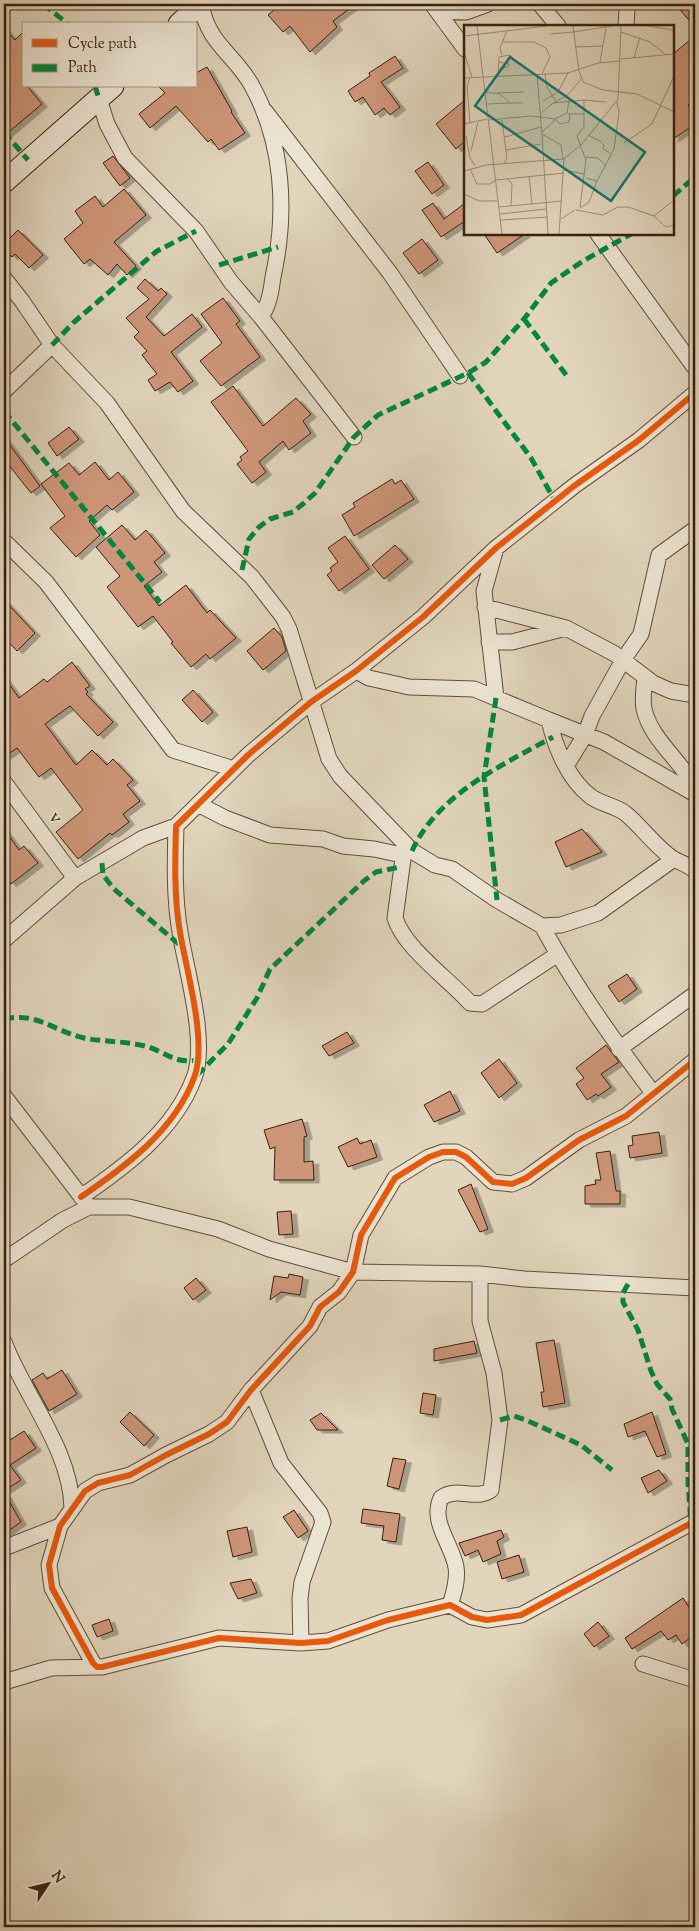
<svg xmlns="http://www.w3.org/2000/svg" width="699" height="1931" viewBox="0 0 699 1931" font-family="'Sorts Mill Goudy',serif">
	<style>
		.building { fill: #ce9679; stroke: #38200d; filter: url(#shadow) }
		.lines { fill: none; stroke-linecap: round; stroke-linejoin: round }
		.street-casing { stroke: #624d39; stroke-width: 17 }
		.secondary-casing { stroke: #38200d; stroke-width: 23 }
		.street { stroke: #ece4d3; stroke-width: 15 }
		.secondary { stroke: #ece4d3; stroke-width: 21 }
		.quiet { stroke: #00873e; stroke-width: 5; stroke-dasharray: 10 5; stroke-linecap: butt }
		.cycleway-casing { stroke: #ece4d3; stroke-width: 9 }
		.cycleway { stroke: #e8590c; stroke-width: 6 }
		.labels { text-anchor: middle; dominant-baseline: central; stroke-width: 4; stroke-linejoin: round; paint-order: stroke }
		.street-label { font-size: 19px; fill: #38200d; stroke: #ece4d3 }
		.inset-road { fill: none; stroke: #9d8d76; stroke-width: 1 }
		.view { fill: #0f766e; fill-opacity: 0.15; stroke: #0f766e; stroke-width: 2.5 }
		.inset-edge { fill: none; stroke: #38200d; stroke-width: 2.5 }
	</style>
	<defs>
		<filter id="shadow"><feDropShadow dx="5.5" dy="3" stdDeviation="0" flood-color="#0004"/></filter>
	</defs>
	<rect width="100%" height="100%" fill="#e1d5bc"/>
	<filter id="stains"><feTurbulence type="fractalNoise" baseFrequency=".004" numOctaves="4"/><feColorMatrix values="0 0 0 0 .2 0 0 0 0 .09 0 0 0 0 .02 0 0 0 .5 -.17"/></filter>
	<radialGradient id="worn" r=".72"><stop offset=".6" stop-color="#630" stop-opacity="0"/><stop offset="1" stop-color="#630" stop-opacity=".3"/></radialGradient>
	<path class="building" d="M281,4H356L333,21L337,27L310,52L290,26L283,32L268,15Z
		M675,4H695V27Z
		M4,28L15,40L24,31V86H27L42,104L4,136Z
		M690,40L695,47V101L688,105L695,116V124L673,139V54Z
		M395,56L403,68L381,82L400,107L390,115L384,108L375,115L363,97L355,102L348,91L370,76L369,73Z
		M207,67L232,111L231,112L245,133L219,150L211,139L208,142L176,106L150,128L139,114L165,93L158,86H196V73Z
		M465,100V141L456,149L436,124Z
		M113,156L130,178L120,186L103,163Z
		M428,162L444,185L432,194L415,171Z
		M124,189L146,215L114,242L136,266L127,275L117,264L108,275L90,259L84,264L64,239L83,223L75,211L95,196L103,207Z
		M433,203L444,219L465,203V221L441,237L422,210Z
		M18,230L43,255L29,268L15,254L12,257L4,248V244Z
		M484,234H525L497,253Z
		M422,239L438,260L419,274L403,253Z
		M145,279L158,291L161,288L167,294L146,317L164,336L192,314L202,327L171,352L193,381L178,392L170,382L155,391L148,380L157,374L142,355L147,351L134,337L139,332L126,318L149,299L137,288Z
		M223,298L240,321L236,324L260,357L221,386L200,361L222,343L201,314Z
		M233,386L263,426L296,398L311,414L303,421L311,433L289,450L283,441L259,462L266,472L252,483L237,464L242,460L240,457L248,451L211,402Z
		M69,427L79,439L57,456L48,443Z
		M4,437L40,486L31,493L4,459Z
		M95,462L109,480L118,472L134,492L112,510L107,505L89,521L100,535L76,557L50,528L65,516L41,484L69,463L79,475Z
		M392,479L395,484L401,480L414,499L354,536L342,515L355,507L353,503Z
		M122,525L135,540L146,530L165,553L154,562L162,572L144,586L159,606L186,585L207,613L210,610L236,638L210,659L206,654L191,667L171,643L173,642L153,616L138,627L107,587L120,576L96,547Z
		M345,536L369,569L339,591L327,575L332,571L330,568L338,562L328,548Z
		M395,545L408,559L384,579L372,565Z
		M4,600L35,633L17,651L4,637Z
		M274,628L282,637L286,651L263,670L247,651Z
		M72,662L90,686L85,689L88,692L86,694L113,722L98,736L70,706L45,724L76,765L92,750L107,765L113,759L133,780L127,785L140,801L123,814L129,822L112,835L110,833L78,859L56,832L83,810L51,768L39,777L17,748L4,757V677L19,698L44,679L47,682Z
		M193,690L213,712L202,722L182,700Z
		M4,829L19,850L24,846L38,863L11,884L4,875Z
		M582,829L602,852L566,867L555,842Z
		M627,974L637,989L619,1002L608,986Z
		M347,1032L354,1043L329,1056L322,1046Z
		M606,1045L619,1062L601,1074L611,1087L598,1096L596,1094L587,1100L576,1084L584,1078L576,1068Z
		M499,1059L517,1083L499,1098L481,1073Z
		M450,1091L460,1111L434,1122L424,1105Z
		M302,1119L307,1136L304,1137V1162L313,1161L314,1180H274L275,1147L270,1149L264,1130Z
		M659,1132L662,1153L630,1158L628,1146L633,1145L632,1136Z
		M357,1138L360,1144L371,1140L377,1157L348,1167L338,1147Z
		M610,1151L616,1191H620V1204H585V1186L596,1184L595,1180H601L596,1153Z
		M471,1184L488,1229L480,1232L458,1190Z
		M291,1211L293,1234L279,1235L277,1212Z
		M289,1274L303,1277L300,1295L281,1292L270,1300L274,1276L288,1278Z
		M196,1278L206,1290L193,1300L184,1288Z
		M554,1340L565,1403L543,1407L541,1392H544L536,1343Z
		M474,1341L477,1353L434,1361V1349Z
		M62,1370L77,1394L49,1411L32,1380L43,1373L47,1379Z
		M423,1393L436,1395L433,1415L420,1413Z
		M130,1412L154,1435L144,1446L120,1422Z
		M652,1412L666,1454L657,1457L645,1431L628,1437L624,1424Z
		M321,1413L338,1430H317L310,1420Z
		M24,1431L36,1448L10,1465L21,1480L4,1491V1444Z
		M393,1458L406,1460L399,1489L387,1486Z
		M659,1470L667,1481L648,1493L641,1478Z
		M4,1492L21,1522L4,1534Z
		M363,1509L400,1514L396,1542L382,1540L384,1526L361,1523Z
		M294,1510L308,1531L298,1538L283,1517Z
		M247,1527L252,1552L233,1557L227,1531Z
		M501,1530L504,1537L497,1541L501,1554L483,1562L478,1550L465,1556L459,1543Z
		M519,1555L524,1572L502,1579L497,1562Z
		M251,1579L257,1593L238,1599L230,1583Z
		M683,1598L695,1616V1634L682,1644L676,1635L668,1640L661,1631L632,1649L625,1638Z
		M109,1619L113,1631L97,1637L92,1625Z
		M598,1622L609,1636L594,1647L584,1634Z"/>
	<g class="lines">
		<g class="street-casing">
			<path id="street" d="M201,4C208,44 233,53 251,84C284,143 287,213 273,277C271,292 269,305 261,317L354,437
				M432,4L465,49
				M540,4L558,26
				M624,4L627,9L626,26
				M437,11L466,12L488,4
				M99,99L107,124L125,158L196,231L231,282L261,317
				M265,111L390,273L460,376
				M598,234L695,368
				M4,278L22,301L52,345L107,403L183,511L252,577L283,617L289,629L329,759L340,776L412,851L435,865L452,869L497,900L542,926L561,925L598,913L674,859
				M4,391L52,345
				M4,541L46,582L173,750L234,769
				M485,607L566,628L615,654L653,683L671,691L695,695
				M489,642H512L566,628
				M356,671L369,678L409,687L474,689L549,720C555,747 568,779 590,796C600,804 614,805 625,813C642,827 654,845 672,858C680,863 688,864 695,871
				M645,678C644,688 642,700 644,709C651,740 682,761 695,788
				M496,698L484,591L496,548
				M549,720L604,742L695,794
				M566,766L585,735L592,716L623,660L641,634L659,555L695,529
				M4,782L75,878
				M198,804L225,818L270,835L323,839L343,846L374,849L402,855
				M405,844L395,918C404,948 449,979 470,1003L482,1004L558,954
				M542,926C574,985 613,1040 653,1093
				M4,940L75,878L143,838L176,826
				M619,1049L695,994
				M695,1060L626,1116L579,1140L526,1178L512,1184L493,1182L466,1157L456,1152H443L429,1157L395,1178L361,1235L353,1272L339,1292L320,1307L310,1326L251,1390L227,1422L209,1434L166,1455L130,1475L98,1483L85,1491L60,1526L49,1565L52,1588L93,1663L97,1667H102L219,1638L301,1643L328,1641L388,1620L450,1605L472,1617L487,1620L521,1615L695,1521
				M4,1096L87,1204
				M81,1197C126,1166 174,1131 194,1078C208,1042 186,970 180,932C174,897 175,862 176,826L248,755L311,702L356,671L423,617L496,548L574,486L639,440L695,393
				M4,1260L63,1220L89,1207H129L218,1229L269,1249L353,1272L480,1274L524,1279L695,1288
				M4,1342C24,1395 71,1450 72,1508
				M251,1390L281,1463L320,1513L323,1522L302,1582L300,1599L301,1643
				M4,1548L60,1526
				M450,1605C454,1593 458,1580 456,1567C452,1544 430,1522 441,1498C457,1486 476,1501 491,1490L500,1420L494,1373L480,1321V1274
				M643,1664L695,1680
				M4,1682L51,1668L97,1667"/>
		</g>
		<g class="secondary-casing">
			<path id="secondary" d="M179,24L200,4
				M4,182L113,86"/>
		</g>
		<use href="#street" class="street"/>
		<use href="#secondary" class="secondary"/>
		<path class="quiet" d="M43,4L68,24
			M95,86L99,99
			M4,132L28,160
			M673,196L695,177
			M219,265L278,247
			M524,319L567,376
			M52,345L73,323L157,251L196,231
			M468,373L531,458L555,501
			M4,411L160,602
			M242,570L249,539L259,527L270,519L293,512L304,503L315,493L354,437L378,415L468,373L486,362L524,319L551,283L583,261L631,234
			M496,698L484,777L497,900
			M412,851C437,795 502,765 553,737
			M102,863L103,875L114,889L181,946
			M4,1019C38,1012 53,1031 84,1038C104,1042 125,1041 145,1046C167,1052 173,1064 198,1060
			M197,1075L228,1044L257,998L270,969L365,880L376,872L400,867
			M628,1284L623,1293V1302L638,1330L651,1371L657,1384L670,1399L672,1409L688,1444V1483L691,1523
			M500,1420L514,1416L526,1420L581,1445L612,1470"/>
		<g class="cycleway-casing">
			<path id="cycleway" d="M695,1060L626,1116L579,1140L526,1178L512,1184L493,1182L466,1157L456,1152H443L429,1157L395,1178L361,1235L353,1272L339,1292L320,1307L310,1326L251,1390L227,1422L209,1434L166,1455L130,1475L98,1483L85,1491L60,1526L49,1565L52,1588L93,1663L97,1667H102L219,1638L301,1643L328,1641L388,1620L450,1605L472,1617L487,1620L521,1615L695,1521
				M81,1197C126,1166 174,1131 194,1078C208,1042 186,970 180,932C174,897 175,862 176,826L248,755L311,702L356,671L423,617L496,548L574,486L639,440L695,393"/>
		</g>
		<use href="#cycleway" class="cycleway"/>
	</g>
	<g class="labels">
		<g class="street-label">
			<text transform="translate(55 818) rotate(54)">v</text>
		</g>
	</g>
	<g transform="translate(464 25)">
		<rect width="210" height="210" fill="#e1d5bc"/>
		<path class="inset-road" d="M13,1L38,209M109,1L115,46L119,57L139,65L173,69L210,87M183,1L210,5M109,7L148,1M157,7L186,17L201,29M86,9L109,7M0,11L83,1M38,17H70L82,23L86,32L78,49M111,22L139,21M0,27L8,52M38,30L36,23L43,6M170,33L176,12M157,34L210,29M35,37L45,39L44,42L36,43M136,37L142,3M81,49L83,62L92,77M73,50L78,109L97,120L99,134M34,51L35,32L46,30L49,34M0,53L104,48L134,38L157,36M21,67L36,69L46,78H59M33,68L60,67M120,75L142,77M78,77L94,67L104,48M89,78L104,70L117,54M23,79L46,78M76,89L89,78L120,75V102L113,111L122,135L116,182M104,89H120M91,94L96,99L105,97L106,89M25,95L67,91L91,94L103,88L105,76M38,95L43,133L40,139M6,98L3,61L6,52M0,99L23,94M78,107L91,95M78,109L84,209M124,110L136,116L140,120L139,124L146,128M2,111L6,133L11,141M41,112L77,102M160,118L188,99L210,51M42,125L77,119M7,126L14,97M122,132L134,133L142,141M6,144L13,159H26M100,145L120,149M0,146L22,140L100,134M65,151L68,179M122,153L133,156L150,124L155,87L153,76M44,154L48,159L47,181M26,159L32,155L100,148M0,169L15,176H34M35,182L98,176M116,183L125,177L133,156M112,185L139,190L154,182H164L190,191L202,202L210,200M36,189L82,184M190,191L210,175M97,194L111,185M36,195L84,192M95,209L100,134L118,119L154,74L157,1"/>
		<path class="view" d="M46,32L181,127L147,176L11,81Z"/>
		<rect width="210" height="210" class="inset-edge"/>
	</g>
	<rect width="699" height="1931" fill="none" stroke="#e1d5bc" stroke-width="20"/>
	<rect x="5" y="5" width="689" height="1921" fill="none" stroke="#38200d" stroke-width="2.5"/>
	<rect x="10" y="10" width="679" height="1911" fill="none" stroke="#38200d"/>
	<rect x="22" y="22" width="175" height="65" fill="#ece4d3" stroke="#a49684"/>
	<rect x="32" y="39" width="25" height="8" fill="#e8590c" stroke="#a49684"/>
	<text x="68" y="48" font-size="15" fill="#38200d">Cycle path</text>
	<rect x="32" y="64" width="25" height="8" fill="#00873e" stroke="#a49684"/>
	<text x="68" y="72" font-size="15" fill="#38200d">Path</text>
	<g transform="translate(48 1884) rotate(55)" stroke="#ece4d3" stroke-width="4" paint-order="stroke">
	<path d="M0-4L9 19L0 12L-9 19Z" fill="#38200d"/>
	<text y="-8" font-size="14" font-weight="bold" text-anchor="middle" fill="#38200d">N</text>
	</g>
	<rect width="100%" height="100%" filter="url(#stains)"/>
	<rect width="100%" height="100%" fill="url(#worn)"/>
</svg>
